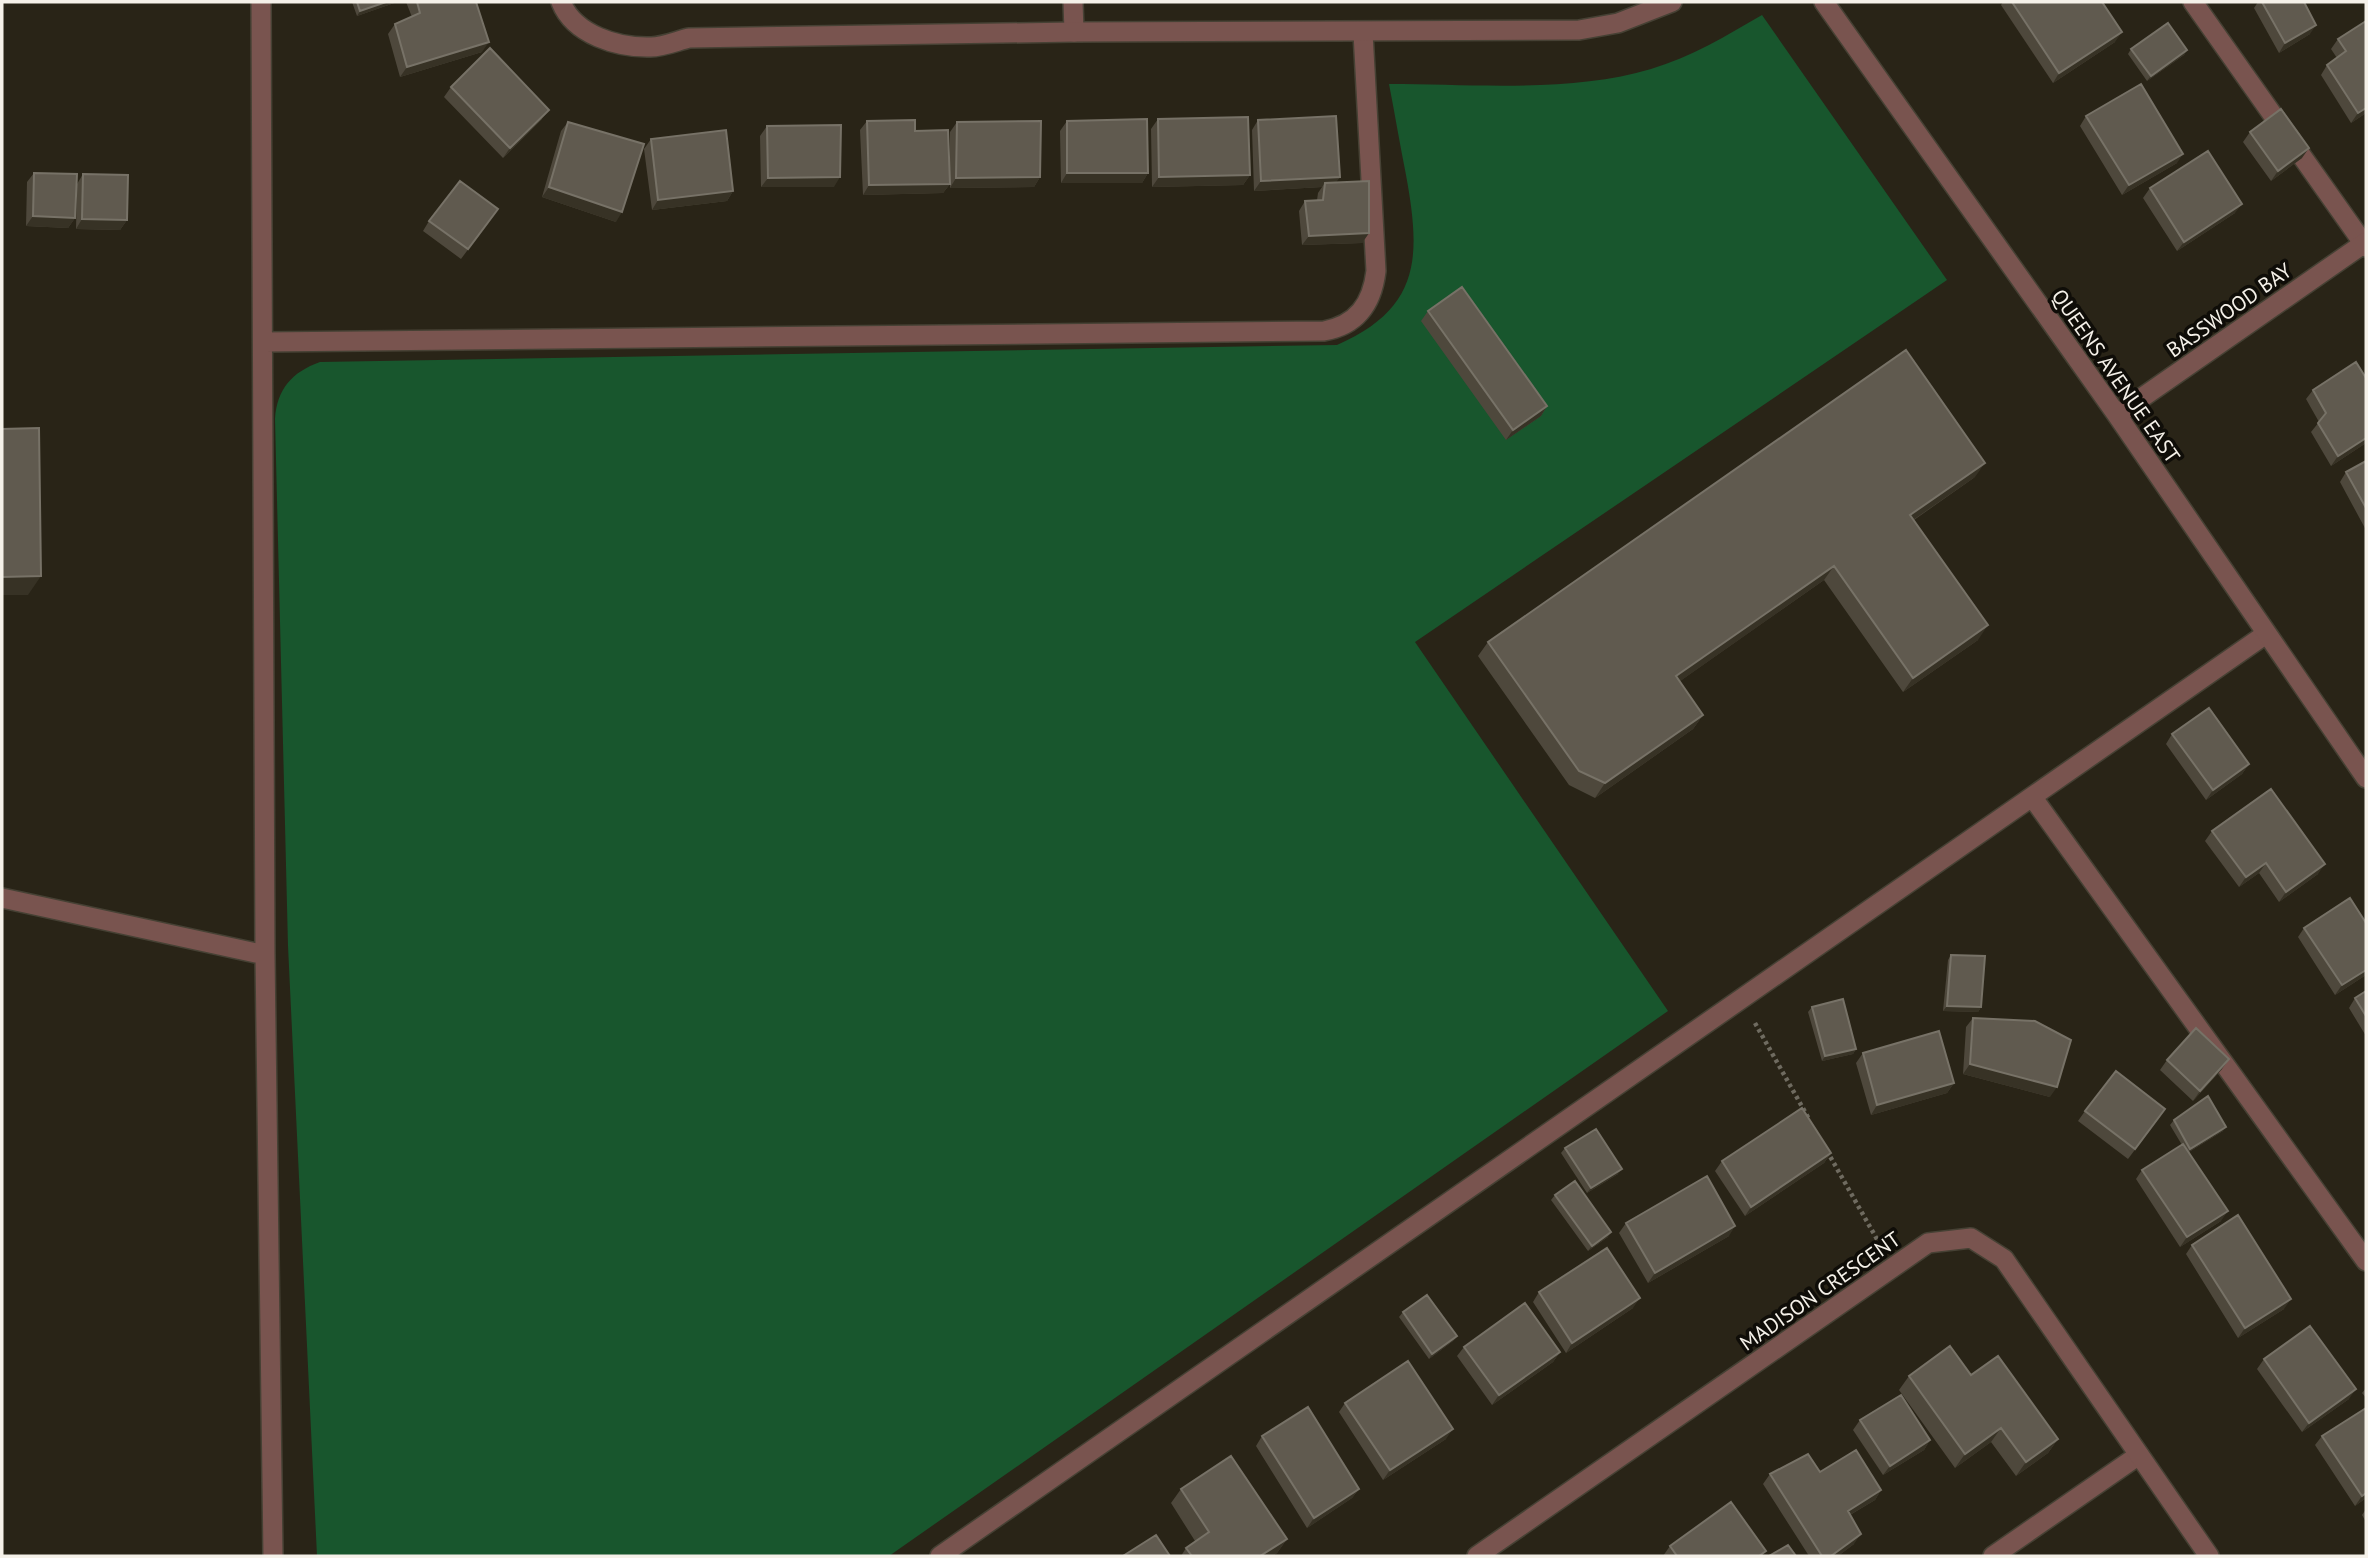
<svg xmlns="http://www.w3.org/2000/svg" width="2368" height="1558" viewBox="0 0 2368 1558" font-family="'PT Sans',sans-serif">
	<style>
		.green { fill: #18562d }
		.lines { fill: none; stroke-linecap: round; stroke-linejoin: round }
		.service-casing { stroke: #464134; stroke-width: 22 }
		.minor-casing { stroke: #464134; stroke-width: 22 }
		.path { stroke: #6f6b60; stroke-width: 4.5; stroke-dasharray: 3.5 3.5; stroke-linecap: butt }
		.service { stroke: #79544f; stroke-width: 19 }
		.minor { stroke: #79544f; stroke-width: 19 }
		.wall { fill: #4e483c }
		.shaded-wall { fill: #373225 }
		.building { fill: #605a4f; stroke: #777267; stroke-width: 2 }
		.labels { text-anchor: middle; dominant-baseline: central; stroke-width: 7; stroke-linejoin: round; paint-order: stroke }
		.street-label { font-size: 21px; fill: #f5f1e9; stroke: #0f0d08 }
	</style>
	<rect width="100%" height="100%" fill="#292417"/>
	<path class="green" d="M1762,15L1947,280L1415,642L1668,1011L889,1556H317L288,946L275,419C277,389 292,372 320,362L1337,345C1421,308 1421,257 1406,175C1400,145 1395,115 1389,84C1473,84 1571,93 1651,69C1691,57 1726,36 1762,15Z"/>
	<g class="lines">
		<g class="service-casing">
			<path id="service" d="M1073,2L1074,32
				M2193,2L2366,247
				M264,342L1324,331C1357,325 1372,304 1376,271L1363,33
				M2033,798L2366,1261
				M2,898L265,955L261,2
				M265,955L273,1556
				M940,1556L2266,634
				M1993,1556L2139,1455"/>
		</g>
		<g class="minor-casing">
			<path id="minor" d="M561,2C574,35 618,48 651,47C663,47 677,41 689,38L1074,32L1579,30L1618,23L1672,2
				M1824,2L2117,415L2366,778
				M2117,415L2366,242
				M1477,1556L1928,1243L1971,1238L2004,1259L2209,1556"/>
		</g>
		<path class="path" d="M1755,1023L1809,1119
			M1827,1151L1878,1241"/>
		<use href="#service" class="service"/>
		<use href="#minor" class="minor"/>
	</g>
	<path class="wall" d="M352,2H397L357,16Z
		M406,2H476L482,52L400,77L388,34L395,24L412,17Z
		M2003,2H2102L2115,42L2053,83L2001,5Z
		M2258,2H2304L2310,34L2279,53L2254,8Z
		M2366,21V113L2351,123L2321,75L2327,65L2337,58L2331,49L2338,39Z
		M2131,49L2187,50L2184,55L2147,81L2128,54Z
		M451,87L542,119L503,158L444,97Z
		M2086,116L2177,163L2122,195L2080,126Z
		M1158,119L1250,175L1243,185L1152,187L1151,129Z
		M1258,120L1340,177L1335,183L1369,233L1362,243L1302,245L1299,211L1305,201L1317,200L1318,193L1322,187L1254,191L1252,130Z
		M867,121L915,131L950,184L943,193L863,195L860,130Z
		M1067,121L1148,173L1142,183H1061L1060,131Z
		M568,122L616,222L542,197L561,131Z
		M957,122L1040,177L1034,187L950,188V132Z
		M767,126L834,187H761L760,136Z
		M2250,132L2302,158L2271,181L2243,142Z
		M651,139L733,191L727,201L652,210L644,149Z
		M34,173L75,218L68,228L26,226L27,182Z
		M83,174L127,220L120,230L76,229L77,184Z
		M2150,188L2235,213L2177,251L2143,198Z
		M498,209L461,259L423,231L429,221Z
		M1428,311L1547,406L1541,416L1506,440L1421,321Z
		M2313,390L2366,443L2331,466L2311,432L2319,422L2306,399Z
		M2366,461V530L2340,482L2346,472Z
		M1975,477L1914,520L1978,640L1903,692L1824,580L1680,681L1703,715L1693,729L1595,798L1569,785L1478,656L1488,642Z
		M2172,734L2249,764L2242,774L2206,800L2166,744Z
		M2212,831L2318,874L2279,902L2259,873L2239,887L2205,841Z
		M2366,923V975L2335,995L2298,937L2304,928Z
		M1951,955L1981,1007L1978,1012L1943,1011L1948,960Z
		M2366,991V1036L2349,1008L2355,998Z
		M1812,1007L1856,1049L1853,1054L1822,1061L1808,1012Z
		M1973,1018L2050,1097L1963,1074L1966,1027Z
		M1863,1053L1954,1083L1947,1093L1871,1115L1856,1063Z
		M2167,1060L2222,1069L2193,1101L2160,1070Z
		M2085,1111L2158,1119L2128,1159L2078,1121Z
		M2174,1120L2223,1131L2189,1152L2221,1221L2180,1247L2136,1179L2142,1170L2182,1145L2170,1125Z
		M1565,1148L1618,1174L1587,1193L1561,1153Z
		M1831,1153L1824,1163L1745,1216L1715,1171L1722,1161Z
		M1555,1195L1608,1237L1588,1251L1551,1200Z
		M1626,1223L1729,1236L1648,1283L1619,1233Z
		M2192,1245L2284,1309L2238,1338L2186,1254Z
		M1539,1292L1633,1308L1566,1353L1533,1302Z
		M1403,1312L1457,1336L1453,1341L1429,1359L1399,1317Z
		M1464,1347L1560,1352L1553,1362L1492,1405L1457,1356Z
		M2264,1359L2349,1399L2302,1432L2257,1369Z
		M1909,1376L2058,1439L2048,1453L2016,1476L1991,1442L1955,1468L1899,1390Z
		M2366,1388V1398L2362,1393Z
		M1345,1403L1446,1439L1383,1480L1339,1412Z
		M1860,1420L1930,1440L1924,1450L1883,1475L1853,1430Z
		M1262,1436L1359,1489L1352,1498L1307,1528L1256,1446Z
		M2322,1436L2366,1498L2355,1506L2315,1445Z
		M1820,1472L1881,1490L1875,1500L1850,1515L1854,1544L1838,1556H1809L1763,1484L1770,1474Z
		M1181,1489L1287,1539L1277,1553L1272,1556H1181L1186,1548L1195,1541L1171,1503Z
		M2366,1509V1522L2362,1515Z
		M1670,1546L1762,1556H1663Z"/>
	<path class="shaded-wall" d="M386,2H397L357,16L360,11Z
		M2316,25L2310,34L2279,53L2285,43Z
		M2122,32L2115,42L2053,83L2059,73Z
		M489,42L482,52L400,77L407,67Z
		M2187,50L2184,55L2147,81L2151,76Z
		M2366,108V113L2351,123L2358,113Z
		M549,110L542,119L503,158L510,148Z
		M2309,148L2302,158L2271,181L2278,171Z
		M2183,154L2177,163L2122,195L2129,185Z
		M1067,173H1148L1142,183H1061Z
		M1250,175L1243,185L1152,187L1159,177Z
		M840,177L834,187H761L768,178Z
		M1040,177L1034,187L950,188L956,178Z
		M1340,177L1333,186L1325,183L1322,187L1254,191L1261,181Z
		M950,184L943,193L863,195L869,185Z
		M549,187L622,212L616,222L542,197Z
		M733,191L727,201L652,210L658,200Z
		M2242,204L2235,213L2177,251L2184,242Z
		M33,216L75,218L68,228L26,226Z
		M82,219L127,220L120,230L76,229Z
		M1369,233L1362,243L1302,245L1309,236Z
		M1547,406L1541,416L1506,440L1513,430Z
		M2366,438V443L2331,466L2338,456Z
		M1985,463L1975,477L1900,529L1910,515Z
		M1834,566L1824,580L1666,691L1676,676Z
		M41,576L28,595H2V577Z
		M1988,625L1978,640L1903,692L1913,678Z
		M1703,715L1693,729L1595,798L1605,783Z
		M2249,764L2242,774L2206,800L2213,790Z
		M2266,863L2259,873L2239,887L2246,877Z
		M2325,864L2318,874L2279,902L2286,892Z
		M2366,970V975L2335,995L2342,985Z
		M1947,1006L1981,1007L1978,1012L1943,1011Z
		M1856,1049L1853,1054L1822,1061L1825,1056Z
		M2229,1059L2222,1069L2193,1101L2200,1091Z
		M1970,1064L2057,1087L2050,1097L1963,1074Z
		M1954,1083L1947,1093L1871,1115L1877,1105Z
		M2226,1127L2223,1131L2187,1153L2190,1149Z
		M1831,1153L1824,1163L1745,1216L1751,1207Z
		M1622,1169L1618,1174L1587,1193L1591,1188Z
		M2228,1211L2221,1221L2180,1247L2187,1237Z
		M1735,1226L1729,1236L1648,1283L1655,1273Z
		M1611,1232L1608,1237L1588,1251L1592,1246Z
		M1640,1298L1633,1308L1566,1353L1572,1343Z
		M2291,1299L2284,1309L2238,1338L2245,1328Z
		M1457,1336L1453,1341L1429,1359L1432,1354Z
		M1560,1352L1553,1362L1492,1405L1499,1395Z
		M2356,1389L2349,1399L2302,1432L2309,1423Z
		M2001,1428L1991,1442L1955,1468L1965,1454Z
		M1453,1429L1446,1439L1383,1480L1390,1470Z
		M2058,1439L2048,1453L2016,1476L2026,1462Z
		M1930,1440L1924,1450L1883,1475L1890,1466Z
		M1359,1489L1352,1498L1307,1528L1314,1518Z
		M1881,1490L1875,1500L1841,1520L1848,1511Z
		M2366,1493V1498L2355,1506L2362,1496Z
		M1861,1534L1854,1544L1838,1556H1831Z
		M1287,1539L1277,1553L1272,1556H1260Z"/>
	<path class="building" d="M357,2H386L360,11Z
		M417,2H476L489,42L407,67L395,24L420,13Z
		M2012,2H2102L2122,32L2059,73Z
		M2262,2H2304L2316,25L2285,43Z
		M2366,21V108L2358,113L2327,65L2346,51L2338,39Z
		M2168,23L2187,50L2151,76L2131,49Z
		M490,48L549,110L510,148L451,87Z
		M2141,84L2183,154L2129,185L2086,116Z
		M2281,109L2309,148L2278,171L2250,132Z
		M1336,116L1340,177L1261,181L1258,120Z
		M1248,117L1250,175L1159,177L1158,119Z
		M1147,119L1148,173H1067V121Z
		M915,120V131L948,130L950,184L869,185L867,121Z
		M1041,121L1040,177L956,178L957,122Z
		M568,122L644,144L622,212L549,187Z
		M841,125L840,177L768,178L767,126Z
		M726,130L733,191L658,200L651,139Z
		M2208,151L2242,204L2184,242L2150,188Z
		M34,173L77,174L75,218L33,216Z
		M83,174L128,175L127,220L82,219Z
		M460,181L498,209L468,249L429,221Z
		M1369,181V233L1309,236L1305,201L1323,200L1325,183Z
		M1462,287L1547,406L1513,430L1428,311Z
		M1906,350L1985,463L1910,515L1988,625L1913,678L1834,566L1676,676L1703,715L1605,783L1579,771L1488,642Z
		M2356,362L2366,378V438L2338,456L2318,423L2326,413L2313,390Z
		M39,428L41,576L2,577V429Z
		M2366,461V508L2346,472Z
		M2209,708L2249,764L2213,790L2172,734Z
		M2271,789L2325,864L2286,892L2266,863L2246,877L2212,831Z
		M2350,898L2366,923V970L2342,985L2304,928Z
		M1951,955L1985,956L1981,1007L1947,1006Z
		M2366,991V1016L2355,998Z
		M1843,999L1856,1049L1825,1056L1812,1007Z
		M1973,1018L2035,1021L2071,1040L2057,1087L1970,1064Z
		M2196,1028L2229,1059L2200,1091L2167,1060Z
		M1939,1031L1954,1083L1877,1105L1863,1053Z
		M2116,1071L2165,1109L2135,1149L2085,1111Z
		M2208,1096L2226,1127L2190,1149L2174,1120Z
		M1802,1108L1831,1153L1751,1207L1722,1161Z
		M1596,1129L1622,1169L1591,1188L1565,1148Z
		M2183,1144L2228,1211L2187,1237L2142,1170Z
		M1707,1176L1735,1226L1655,1273L1626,1223Z
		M1575,1181L1611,1232L1592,1246L1555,1195Z
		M2238,1215L2291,1299L2245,1328L2192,1245Z
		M1607,1248L1640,1298L1572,1343L1539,1292Z
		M1427,1295L1457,1336L1432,1354L1403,1312Z
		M1525,1303L1560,1352L1499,1395L1464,1347Z
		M2310,1326L2356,1389L2309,1423L2264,1359Z
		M1950,1346L1971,1375L1998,1356L2058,1439L2026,1462L2001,1428L1965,1454L1909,1376Z
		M1408,1361L1453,1429L1390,1470L1345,1403Z
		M1901,1395L1930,1440L1890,1466L1860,1420Z
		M1308,1407L1359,1489L1314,1518L1262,1436Z
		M2366,1408V1493L2362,1496L2322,1436Z
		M1856,1450L1881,1490L1848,1511L1861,1534L1831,1556H1822L1770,1474L1808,1454L1820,1472Z
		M1231,1456L1287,1539L1260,1556H1192L1186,1548L1209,1532L1181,1489Z
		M1731,1502L1766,1551L1759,1556H1677L1670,1546Z
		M1156,1535L1170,1556H1123Z
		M1788,1545L1796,1556H1769Z"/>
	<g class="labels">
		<g class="street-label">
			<text transform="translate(2229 310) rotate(-35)">BASSWOOD BAY</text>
			<text transform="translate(2116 376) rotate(55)">QUEENS AVENUE EAST</text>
			<text transform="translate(1820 1291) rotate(-35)">MADISON CRESCENT</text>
		</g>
	</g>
	<rect width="2368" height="1558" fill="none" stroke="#f5f1e9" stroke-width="7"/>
</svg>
